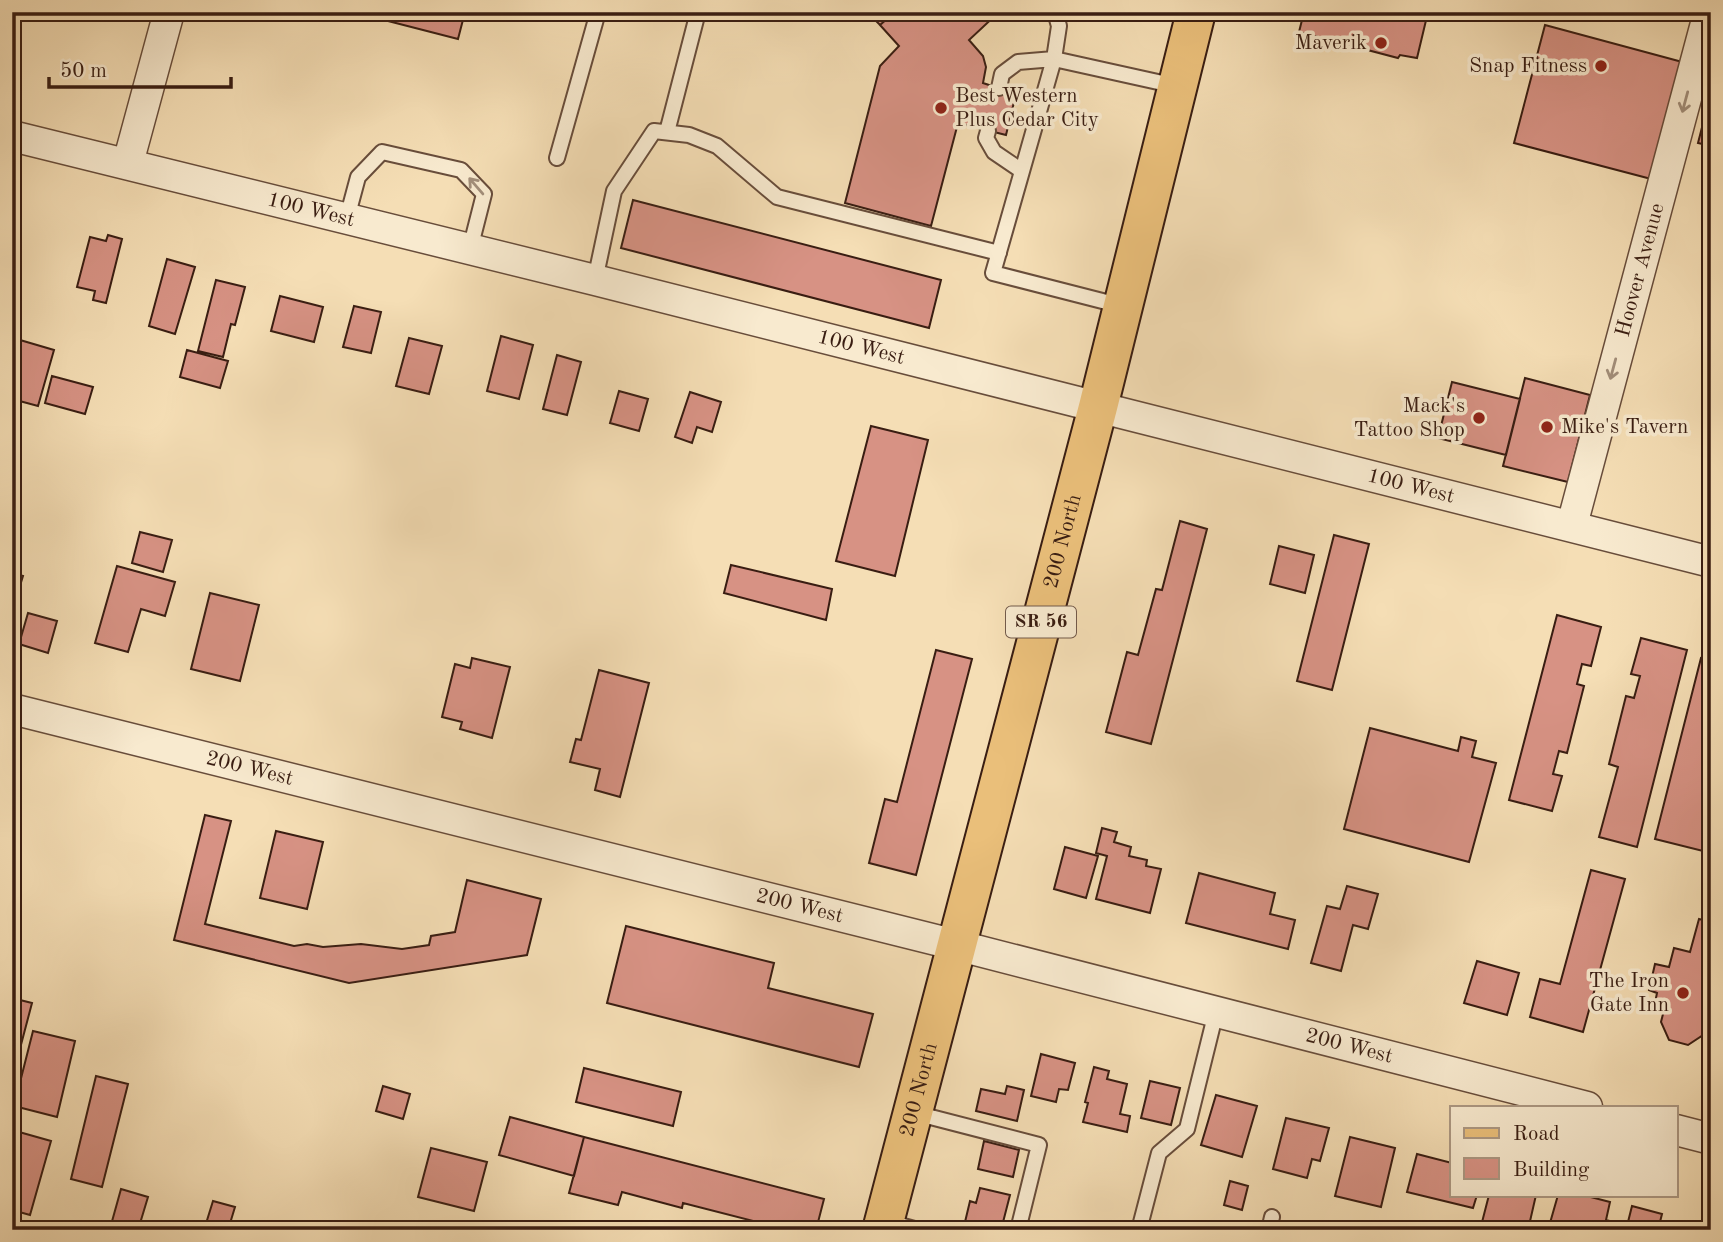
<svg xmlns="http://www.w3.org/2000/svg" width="1723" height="1242" viewBox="0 0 1723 1242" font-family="'Old Standard TT',serif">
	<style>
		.building { fill: #d79284; stroke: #391d12; stroke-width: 2 }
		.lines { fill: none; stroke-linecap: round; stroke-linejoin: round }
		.service-casing { stroke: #684d3b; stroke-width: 18 }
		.minor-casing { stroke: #684d3b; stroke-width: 33 }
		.primary-casing { stroke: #391d12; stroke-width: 42 }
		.service { stroke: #f8eacf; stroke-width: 14 }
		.minor { stroke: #f8eacf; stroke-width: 30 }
		.primary { stroke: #eabf7a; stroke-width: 38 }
		.oneway { stroke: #a28e7a }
		.poi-dot { fill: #8f2418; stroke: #f8eacf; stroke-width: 2.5 }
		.labels { text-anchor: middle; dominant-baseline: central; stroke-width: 7; stroke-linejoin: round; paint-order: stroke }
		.shield { fill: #f8eacf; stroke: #725a4b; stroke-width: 2 }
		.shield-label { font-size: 19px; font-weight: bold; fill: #391d12 }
		.poi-label { font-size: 21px; fill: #391d12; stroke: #f8eacf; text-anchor: end }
		.street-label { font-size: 21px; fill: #391d12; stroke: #f8eacf }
	</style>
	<rect width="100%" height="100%" fill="#f5deb5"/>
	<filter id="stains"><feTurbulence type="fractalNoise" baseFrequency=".00286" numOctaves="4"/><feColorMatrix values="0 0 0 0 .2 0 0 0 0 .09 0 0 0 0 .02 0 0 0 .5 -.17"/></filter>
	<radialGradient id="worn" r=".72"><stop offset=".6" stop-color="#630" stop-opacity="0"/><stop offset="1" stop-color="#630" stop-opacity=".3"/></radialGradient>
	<path class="building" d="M353,12H465L458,39Z
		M867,12H895L880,25Z
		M895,12H929L934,17L939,12H999L969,40L983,56L986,67L983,83L1016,94L1006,135L958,123L931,226L845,203L880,66L899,46L880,25Z
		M1304,12H1428L1417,58L1400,55L1398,58L1299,32Z
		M1545,25L1686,63L1655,180L1514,143Z
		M1711,92V146L1698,143Z
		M633,200L941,280L929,328L621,248Z
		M108,235L122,239L106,303L93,300L95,291L77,287L90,237L106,241Z
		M167,259L195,267L175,334L149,326Z
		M12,273L20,275L12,306Z
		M216,280L245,287L235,325L231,324L223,357L198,351Z
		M280,296L323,307L314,342L271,331Z
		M354,306L381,312L371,353L343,347Z
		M501,336L533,345L519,399L487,391Z
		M409,338L442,346L429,394L396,386Z
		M20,340L54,350L38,406L12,399V367Z
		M187,350L228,361L220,388L180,377Z
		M557,355L581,362L567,415L543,409Z
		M52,376L93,387L85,414L45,403Z
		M1525,378L1590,395L1568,482L1503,466Z
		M1452,382L1520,399L1506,455L1438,438Z
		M619,391L648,399L639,431L610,423Z
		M690,392L721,402L712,432L697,427L692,443L675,437Z
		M871,426L928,440L895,576L836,561Z
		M1180,521L1207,529L1151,744L1106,732L1127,652L1138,655L1156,589L1162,590Z
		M140,532L172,540L163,572L132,563Z
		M1334,535L1369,544L1332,690L1297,681Z
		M1279,546L1314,555L1305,593L1270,584Z
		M731,565L832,589L826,620L724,593Z
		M117,566L175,582L165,616L141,609L128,652L95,643Z
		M12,573L23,576L12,612Z
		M210,593L259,605L240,681L191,669Z
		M28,613L57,621L48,653L19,644Z
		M1557,615L1601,627L1591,666L1582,664L1577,684L1584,686L1567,753L1559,751L1553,774L1562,776L1552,811L1509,800Z
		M1641,638L1687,650L1637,847L1599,837L1618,767L1609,764L1626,696L1634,698L1640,676L1631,674Z
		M936,650L972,659L916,875L869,863L885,799L897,802Z
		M472,658L510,667L492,738L460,729L462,722L442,717L455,664L470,668Z
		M1701,658L1711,660V789L1707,806L1711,807V853L1655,839Z
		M599,670L649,683L620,797L595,790L600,769L570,762L576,739L581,740Z
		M1370,728L1458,751L1461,737L1476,741L1472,757L1496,763L1469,862L1344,829Z
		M205,815L231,821L205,924L294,946L307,944L323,947L361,944L402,949L429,945L431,936L455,932L467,880L541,899L527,955L349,983L174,940Z
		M1102,828L1117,832L1114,842L1131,847L1129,856L1147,860L1146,866L1161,869L1150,913L1096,899L1107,856L1096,853Z
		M276,831L323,842L307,909L260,898Z
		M1065,847L1098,856L1086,898L1054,889Z
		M1591,870L1625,879L1583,1032L1530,1017L1540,979L1560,984Z
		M1199,873L1275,893L1270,914L1295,920L1288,949L1186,923Z
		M1347,886L1378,894L1368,929L1353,925L1341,971L1311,963L1327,906L1340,909Z
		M1699,919L1711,922V1015L1706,1033L1688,1045L1669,1040L1661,1022L1665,1006L1655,1003L1657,993L1649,990L1655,964L1669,967L1674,948L1690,952Z
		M626,926L774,963L768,988L873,1014L859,1067L607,1003Z
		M1477,961L1519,973L1507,1015L1464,1003Z
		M12,998L32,1003L12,1079Z
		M33,1031L75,1041L57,1117L14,1106Z
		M1041,1054L1075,1063L1068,1090L1059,1089L1056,1102L1031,1096Z
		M1094,1067L1109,1071L1107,1079L1127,1084L1120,1114L1130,1116L1127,1132L1083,1122L1088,1103L1085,1102Z
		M584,1068L681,1092L673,1126L576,1102Z
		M96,1076L128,1084L102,1187L71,1179Z
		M1150,1081L1180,1088L1171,1125L1141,1118Z
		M383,1086L410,1094L403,1119L376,1111Z
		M1007,1086L1024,1090L1017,1121L976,1111L981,1089L1005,1094Z
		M1216,1095L1257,1106L1242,1157L1201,1145Z
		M510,1117L584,1137L574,1176L499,1155Z
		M1286,1118L1329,1128L1320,1161L1312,1159L1307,1178L1273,1169Z
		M12,1130L51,1141L30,1215L12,1210Z
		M584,1137L824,1199L816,1230H788L683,1203L682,1208L622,1192L618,1205L569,1193Z
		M1350,1137L1395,1148L1381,1207L1335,1196Z
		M984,1141L1019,1150L1013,1177L978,1169Z
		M431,1148L487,1162L474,1211L418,1197Z
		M1417,1154L1452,1163V1195H1477L1473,1208L1407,1192Z
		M1230,1181L1248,1186L1242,1210L1224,1205Z
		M980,1188L1010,1195L1001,1230L965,1222L970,1201L976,1203Z
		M121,1189L148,1197L138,1230L111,1225Z
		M1489,1195H1536L1528,1230H1480Z
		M1558,1195H1583L1610,1202L1606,1220L1620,1224L1618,1230H1548Z
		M213,1201L235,1207L228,1230H204Z
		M1632,1206L1662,1214L1658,1230H1626Z"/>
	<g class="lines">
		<g class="service-casing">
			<path id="service" d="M1055,12L1059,26L1054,59L993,273L1122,306
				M999,88L1002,74L1018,62L1054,59L1176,86
				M988,131L986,138L994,152L1022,171
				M667,132L698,12
				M557,158L598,12
				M347,218L358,177L382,152L461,170L484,194L470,249
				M595,280L614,191L654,131L689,135L717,146L777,197L999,253
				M915,1113L1039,1145L1018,1230
				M885,1221L918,1230
				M1139,1230L1159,1153L1187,1129L1216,1012
				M1269,1230L1272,1217"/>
		</g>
		<g class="minor-casing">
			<g id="minor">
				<path id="s1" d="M12,136L595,280L1711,562"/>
				<path d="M128,163L169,12"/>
				<path id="s2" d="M1572,525L1709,12"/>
				<path id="s3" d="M12,709L956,945L1587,1107"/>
				<path d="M1676,1130L1711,1139"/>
			</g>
		</g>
		<g class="primary-casing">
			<g id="primary">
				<path id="s4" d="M882,1230L1098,407L1196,12"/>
			</g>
		</g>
		<use href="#service" class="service"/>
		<use href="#minor" class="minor"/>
		<use href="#primary" class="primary"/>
	</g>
	<defs><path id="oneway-shaft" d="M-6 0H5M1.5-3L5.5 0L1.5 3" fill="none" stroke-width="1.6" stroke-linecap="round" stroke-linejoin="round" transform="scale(1.75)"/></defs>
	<g class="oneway">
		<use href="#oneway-shaft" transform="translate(1685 102) rotate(105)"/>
		<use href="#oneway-shaft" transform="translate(476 186) rotate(-131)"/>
		<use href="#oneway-shaft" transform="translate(1613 369) rotate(105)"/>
	</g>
	<g class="poi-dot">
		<circle cx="1381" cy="43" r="7"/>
		<circle cx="1601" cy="66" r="7"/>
		<circle cx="941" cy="108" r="7"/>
		<circle cx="1479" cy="418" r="7"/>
		<circle cx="1547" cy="427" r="7"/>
		<circle cx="1683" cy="993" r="7"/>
	</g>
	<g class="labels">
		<rect class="shield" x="1006" y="606.5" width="70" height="31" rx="5"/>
		<g class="shield-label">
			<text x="1041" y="622">SR 56</text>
		</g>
		<g class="poi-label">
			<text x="1367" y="43">Maverik</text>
			<text x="1587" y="66">Snap Fitness</text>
			<text x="955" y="96" text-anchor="start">Best Western<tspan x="955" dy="24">Plus Cedar City</tspan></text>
			<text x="1465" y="406">Mack's<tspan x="1465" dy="24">Tattoo Shop</tspan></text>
			<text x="1561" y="427" text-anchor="start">Mike's Tavern</text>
			<text x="1669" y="981">The Iron<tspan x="1669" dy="24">Gate Inn</tspan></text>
		</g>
		<g class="street-label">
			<text stroke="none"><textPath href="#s1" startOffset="308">100 West</textPath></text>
			<text stroke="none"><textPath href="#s2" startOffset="264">Hoover Avenue</textPath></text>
			<text stroke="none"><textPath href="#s1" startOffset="875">100 West</textPath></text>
			<text stroke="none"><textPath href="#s1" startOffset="1442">100 West</textPath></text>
			<text stroke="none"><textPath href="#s4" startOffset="712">200 North</textPath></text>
			<text stroke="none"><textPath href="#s3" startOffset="245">200 West</textPath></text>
			<text stroke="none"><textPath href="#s3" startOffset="812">200 West</textPath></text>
			<text stroke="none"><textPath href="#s3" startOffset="1379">200 West</textPath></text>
			<text stroke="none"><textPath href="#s4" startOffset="145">200 North</textPath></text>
		</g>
	</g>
	<rect width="1723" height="1242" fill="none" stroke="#f5deb5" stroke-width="42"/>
	<rect x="14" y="14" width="1695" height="1214" fill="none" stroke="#391d12" stroke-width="3.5"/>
	<rect x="21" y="21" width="1681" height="1200" fill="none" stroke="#391d12" stroke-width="2"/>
	<rect x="1450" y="1106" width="228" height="91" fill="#f8eacf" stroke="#ac9883" stroke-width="2"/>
	<rect x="1464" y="1128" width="35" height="10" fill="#eabf7a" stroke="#ac9883" stroke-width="2"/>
	<text x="1513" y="1140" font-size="21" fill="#391d12">Road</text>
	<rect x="1464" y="1158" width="35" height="21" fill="#d79284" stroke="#ac9883" stroke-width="2"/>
	<text x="1513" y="1176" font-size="21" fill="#391d12">Building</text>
	<path d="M49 77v10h182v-10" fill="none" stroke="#391d12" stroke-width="3.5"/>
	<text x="60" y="77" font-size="21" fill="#391d12" stroke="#f8eacf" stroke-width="5" paint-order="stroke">50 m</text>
	<rect width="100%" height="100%" filter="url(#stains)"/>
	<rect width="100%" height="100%" fill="url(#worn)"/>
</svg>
